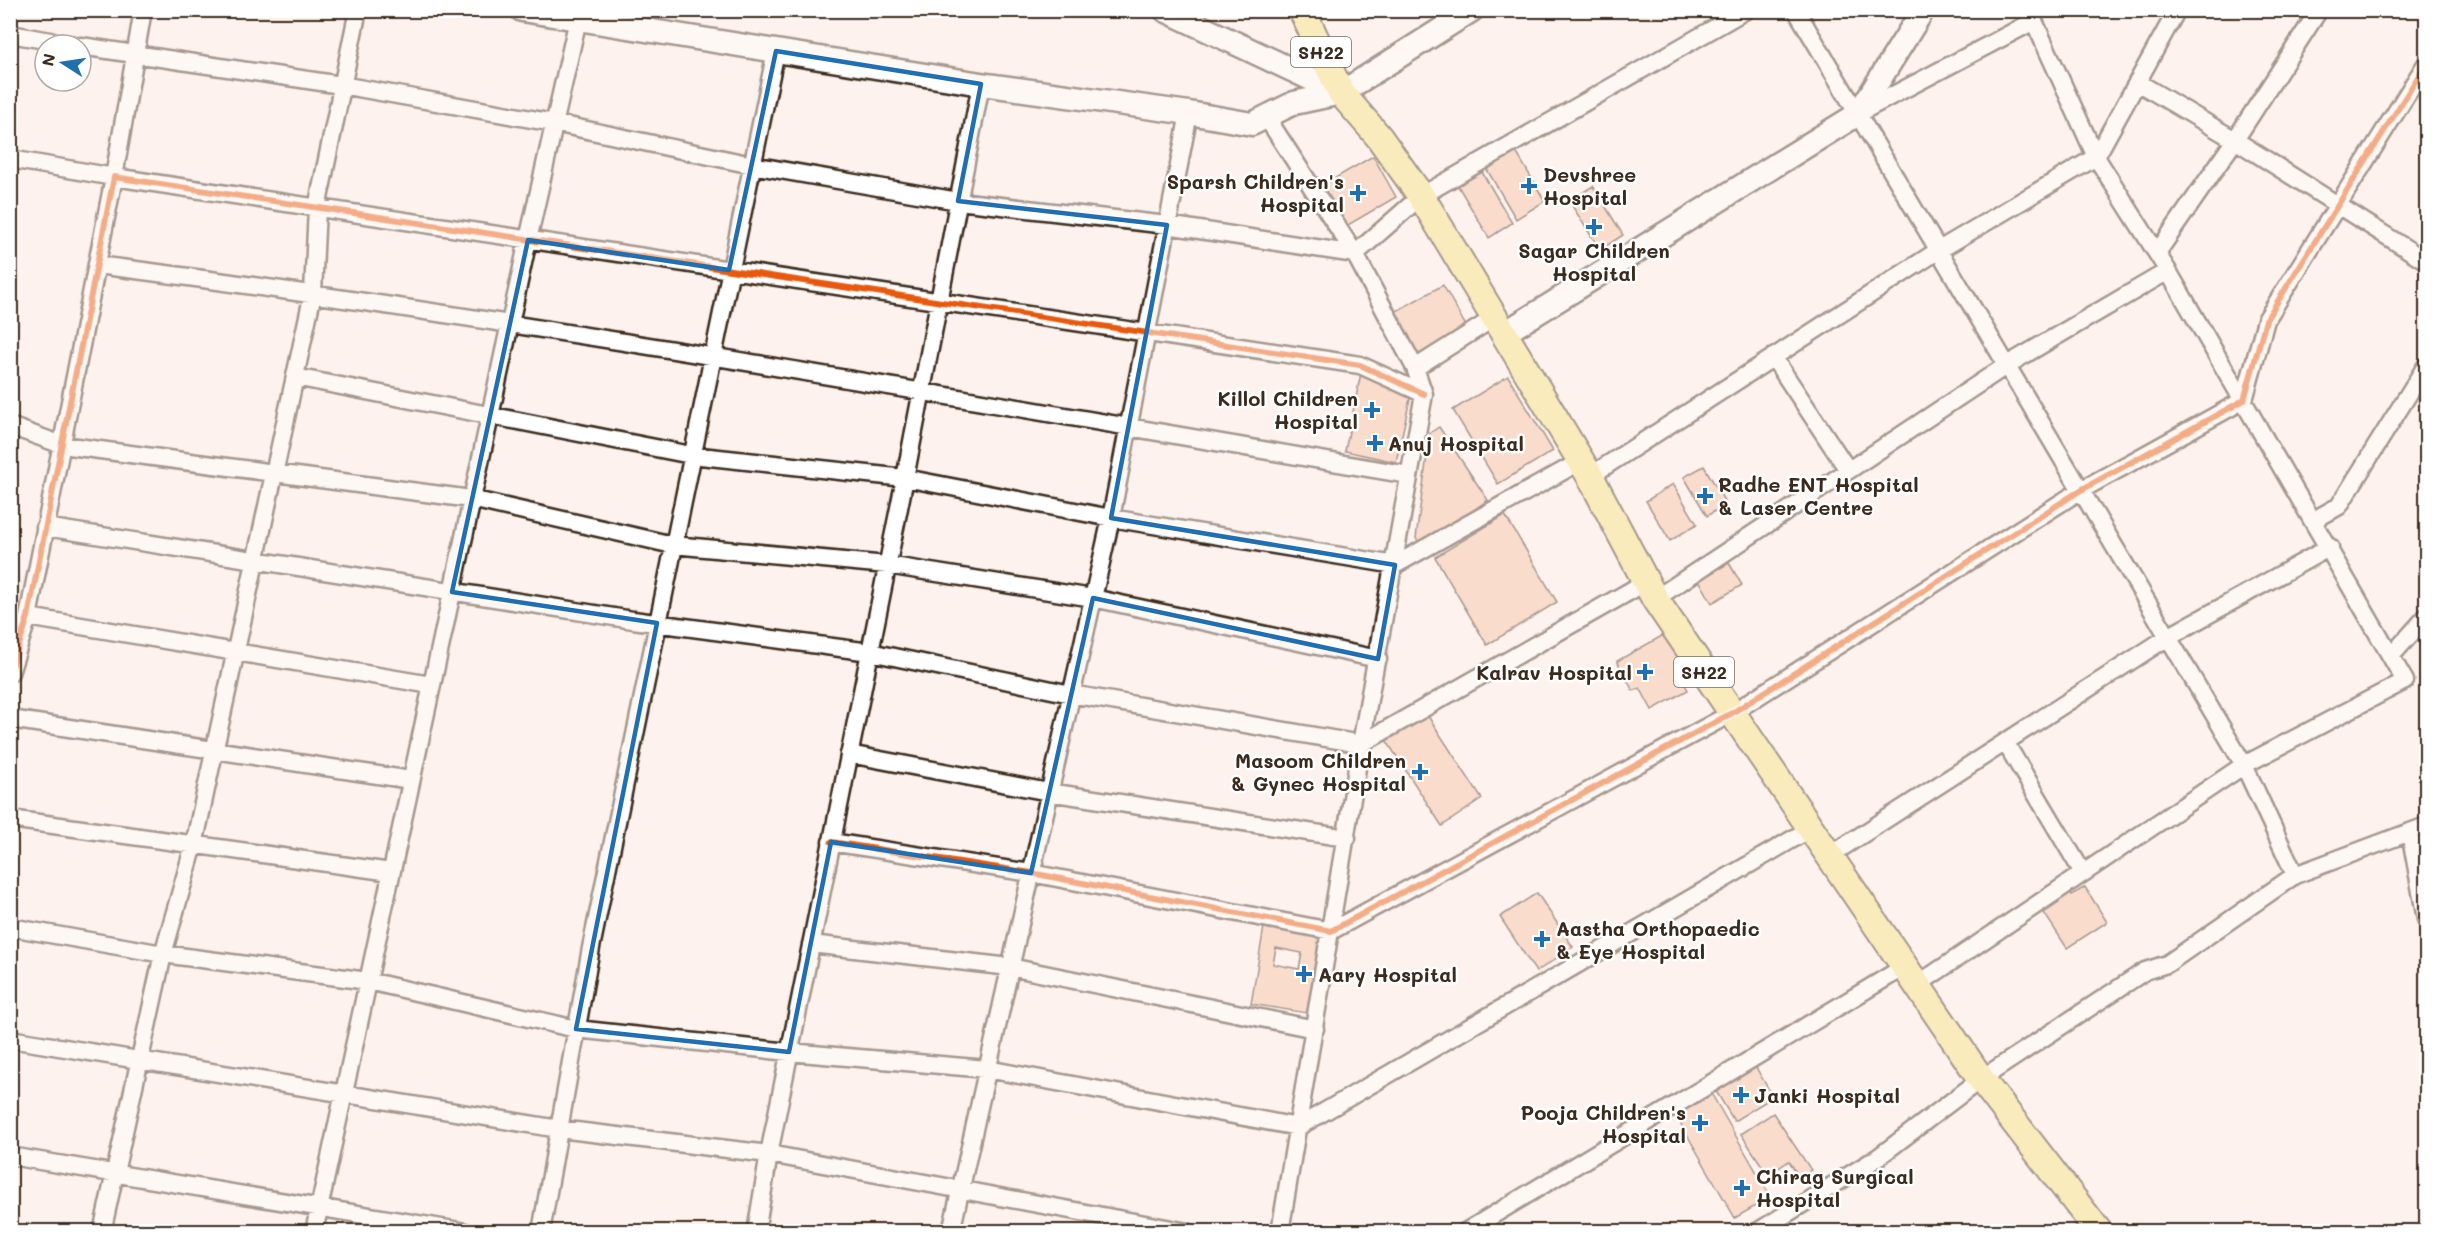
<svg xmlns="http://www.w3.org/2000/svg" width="2437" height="1242" viewBox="0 0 2437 1242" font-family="Mali,sans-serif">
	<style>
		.building { fill: #f3c0a4; stroke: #3b2a1e; stroke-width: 1.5; fill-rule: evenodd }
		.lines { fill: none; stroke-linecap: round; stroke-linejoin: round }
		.street-casing { stroke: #3b2a1e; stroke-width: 21 }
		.secondary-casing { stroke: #3b2a1e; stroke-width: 27 }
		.primary-casing { stroke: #3b2a1e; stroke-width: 30 }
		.street { stroke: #fff; stroke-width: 16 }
		.secondary { stroke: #fff; stroke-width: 22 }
		.primary { stroke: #f5e382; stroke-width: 26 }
		.cycleway-casing { stroke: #fff; stroke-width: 10 }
		.cycleway { stroke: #e8590c; stroke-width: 6 }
		.marked { fill: none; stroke: #1f6fb2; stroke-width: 4.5; stroke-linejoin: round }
		.poi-dot { fill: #1f6fb2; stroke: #fff; stroke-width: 2 }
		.labels { text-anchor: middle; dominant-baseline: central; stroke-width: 5; stroke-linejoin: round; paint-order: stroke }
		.shield { fill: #fff; stroke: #766a62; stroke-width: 1.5 }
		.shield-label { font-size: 18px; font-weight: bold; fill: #3b2a1e }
		.poi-label { font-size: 20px; font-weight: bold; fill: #3b2a1e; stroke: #fff; text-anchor: start }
	</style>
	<rect width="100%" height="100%" fill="#fdf2ed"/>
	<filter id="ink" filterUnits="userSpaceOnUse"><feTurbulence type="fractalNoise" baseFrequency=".0167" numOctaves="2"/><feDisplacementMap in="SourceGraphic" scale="12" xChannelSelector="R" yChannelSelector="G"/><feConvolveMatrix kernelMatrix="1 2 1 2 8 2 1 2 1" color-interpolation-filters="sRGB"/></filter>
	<g filter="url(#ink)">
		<path class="building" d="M1512,145L1545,201L1516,219L1483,163Z
			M1373,156L1396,197L1336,232L1313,191Z
			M1479,167L1512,223L1489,238L1455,181Z
			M1593,186L1623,235L1600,250L1569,201Z
			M1443,285L1467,328L1417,356L1393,313Z
			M1361,373L1396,380L1410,399L1396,462L1345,451Z
			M1508,376L1553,451L1498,484L1453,410Z
			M1439,427L1488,500L1421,546L1416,538L1430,433Z
			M1704,466L1726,504L1707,516L1684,477Z
			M1673,484L1697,524L1670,541L1646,501Z
			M1505,515L1557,602L1487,645L1435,557Z
			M1729,563L1742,585L1712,603L1699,580Z
			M1669,632L1687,666L1678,672L1688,690L1652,710L1640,688L1633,691L1617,661Z
			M1424,710L1482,799L1442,826L1384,737Z
			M2066,886L2072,895L2085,887L2107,922L2067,948L2044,913L2059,903L2053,894Z
			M1537,893L1573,947L1536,972L1500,917Z
			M1264,927L1320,936L1307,1013L1251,1004ZM1276,948L1302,953L1299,969L1273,964Z
			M1754,1064L1773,1097L1734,1121L1714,1088Z
			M1711,1093L1771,1197L1735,1218L1675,1114Z
			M1773,1113L1811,1170L1800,1178L1789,1161L1768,1175L1741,1134Z"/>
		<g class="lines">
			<g class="street-casing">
				<path id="street" d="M1796,10L2244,765L2295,875L2426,826
					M10,34L74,45
					M81,46L341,85L554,123L752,165L958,201L1167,225L1355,254L1421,196L1746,10
					M2137,82L2235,140L2426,261
					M1267,118L1355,254L1415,368L1424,394L1361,744L1280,1232
					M10,159L114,177L143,10
					M2157,253L2235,140L2319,10
					M97,265C536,321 972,401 1409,475
					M1773,357L1848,470
					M1415,368L1494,318
					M295,377L691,455L905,478L1111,518L1395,565L1581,461
					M10,426L62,445L471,499L673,545L887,565L1093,598L1378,659
					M1590,476L1939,250L2096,157L2177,10
					M2314,520L2339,506L2426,366
					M45,527L633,620L870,652L1071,694L1361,744L1646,582
					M1655,599L2007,365L2168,271L2096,157L2034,21L1859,113
					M28,617L431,685
					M2392,655L2426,617
					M10,673L28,617L114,177L1360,365L1424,394
					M10,719L411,780
					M2005,742L2083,873
					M849,754L1049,792L1347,838
					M10,819L391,872
					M2410,832L2426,919
					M831,842L1031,873L1331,931L1732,713L2081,490L2244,400L2266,320L2426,64
					M1829,856L2168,637L2330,547
					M10,927L163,954L368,981L576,1029L789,1052L987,1069L1298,1127L1810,829
					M811,944L1010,967L1315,1029
					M1917,985L2244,765L2405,681L2168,271
					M10,1039L559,1129L769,1154L1188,1232
					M10,1156L466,1232
					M102,1232L163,954L194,845L313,293L317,208L358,10
					M314,1232L528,240L578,19
					M541,1232L591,948L776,51
					M756,1232L769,1154L905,478L981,84
					M951,1232L1111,518L1189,113
					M1465,1232L1904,967
					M1757,1232L1877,1158L1981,1079L2145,971L2167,964L2295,875"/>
			</g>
			<g class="secondary-casing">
				<path id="secondary" d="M522,10L981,84L1189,113L1252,124L1294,103L1341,93L1472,10
					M1165,10L1341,93
					M1503,334L1858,114L1923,10"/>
			</g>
			<g class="primary-casing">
				<path id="primary" d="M1302,10L1341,93L1379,137L1421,196L1590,476L1655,599L1981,1079L2099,1232"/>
			</g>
			<use href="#street" class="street"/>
			<use href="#secondary" class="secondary"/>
			<use href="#primary" class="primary"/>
			<g class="cycleway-casing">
				<path id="cycleway" d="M10,673L28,617L114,177L1360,365L1424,394
					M831,842L1031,873L1331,931L1732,713L2081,490L2244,400L2266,320L2426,64"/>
			</g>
			<use href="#cycleway" class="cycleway"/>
		</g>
	</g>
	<path d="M0 0H2437V1242H0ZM776,51L981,84L958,201L1167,225L1111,518L1395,565L1378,659L1093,598L1031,873L831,842L789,1052L576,1029L657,623L452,592L528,240L729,270Z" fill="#fdf2ed" fill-opacity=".55" fill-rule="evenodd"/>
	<path class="marked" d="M776,51L981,84L958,201L1167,225L1111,518L1395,565L1378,659L1093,598L1031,873L831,842L789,1052L576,1029L657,623L452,592L528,240L729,270Z"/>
	<g class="poi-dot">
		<path d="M1526 177h6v6h6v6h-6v6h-6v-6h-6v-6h6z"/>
		<path d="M1355 184h6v6h6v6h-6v6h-6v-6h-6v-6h6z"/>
		<path d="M1591 218h6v6h6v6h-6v6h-6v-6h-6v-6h6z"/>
		<path d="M1369 401h6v6h6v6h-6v6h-6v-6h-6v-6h6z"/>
		<path d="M1372 434h6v6h6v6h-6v6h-6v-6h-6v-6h6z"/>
		<path d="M1702 487h6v6h6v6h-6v6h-6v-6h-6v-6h6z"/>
		<path d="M1642 663h6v6h6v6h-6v6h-6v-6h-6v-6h6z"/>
		<path d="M1417 763h6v6h6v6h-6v6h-6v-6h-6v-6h6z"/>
		<path d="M1539 930h6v6h6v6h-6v6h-6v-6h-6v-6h6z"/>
		<path d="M1301 965h6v6h6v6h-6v6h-6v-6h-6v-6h6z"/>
		<path d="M1738 1086h6v6h6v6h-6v6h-6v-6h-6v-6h6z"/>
		<path d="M1697 1114h6v6h6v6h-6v6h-6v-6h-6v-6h6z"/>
		<path d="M1739 1179h6v6h6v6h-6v6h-6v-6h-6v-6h6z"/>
	</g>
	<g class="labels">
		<g class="shield">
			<rect x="1291" y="37" width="60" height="30" rx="4.5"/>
			<rect x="1674" y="657" width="60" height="30" rx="4.5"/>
		</g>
		<g class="shield-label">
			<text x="1321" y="52">SH22</text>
			<text x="1704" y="672">SH22</text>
		</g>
		<g class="poi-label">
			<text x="1543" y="174">Devshree<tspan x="1543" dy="23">Hospital</tspan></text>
			<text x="1344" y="181" text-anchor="end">Sparsh Children's<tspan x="1344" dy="23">Hospital</tspan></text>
			<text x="1594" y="250" text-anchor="middle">Sagar Children<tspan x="1594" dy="23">Hospital</tspan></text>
			<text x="1358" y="398" text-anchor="end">Killol Children<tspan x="1358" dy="23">Hospital</tspan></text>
			<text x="1388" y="443">Anuj Hospital</text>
			<text x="1718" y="484">Radhe ENT Hospital<tspan x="1718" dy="23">&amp; Laser Centre</tspan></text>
			<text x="1632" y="672" text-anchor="end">Kalrav Hospital</text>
			<text x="1406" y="760" text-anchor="end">Masoom Children<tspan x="1406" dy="23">&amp; Gynec Hospital</tspan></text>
			<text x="1556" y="928">Aastha Orthopaedic<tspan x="1556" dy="23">&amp; Eye Hospital</tspan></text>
			<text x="1318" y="974">Aary Hospital</text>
			<text x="1754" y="1095">Janki Hospital</text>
			<text x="1686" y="1112" text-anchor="end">Pooja Children's<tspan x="1686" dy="23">Hospital</tspan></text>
			<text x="1756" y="1176">Chirag Surgical<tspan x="1756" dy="23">Hospital</tspan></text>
		</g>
	</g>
	<rect width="2437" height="1242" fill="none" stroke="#fff" stroke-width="36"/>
	<rect x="18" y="18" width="2401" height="1206" fill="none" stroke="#3b2a1e" stroke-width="2" filter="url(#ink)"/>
	<g transform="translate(63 63) rotate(282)"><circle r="28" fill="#ffffff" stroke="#b1aaa5" stroke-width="1.5"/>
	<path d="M0-4.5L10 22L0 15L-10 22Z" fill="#1f6fb2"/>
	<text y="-9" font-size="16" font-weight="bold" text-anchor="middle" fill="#3b2a1e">N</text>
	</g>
</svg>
